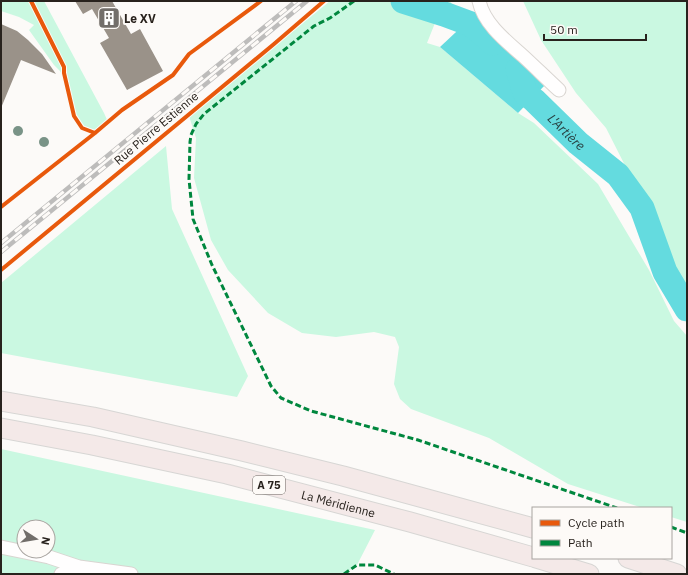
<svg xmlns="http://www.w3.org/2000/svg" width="688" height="575" viewBox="0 0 688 575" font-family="'IBM Plex Sans',sans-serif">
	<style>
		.green { fill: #caf8e1; fill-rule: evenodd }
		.water { fill: #64dbdf }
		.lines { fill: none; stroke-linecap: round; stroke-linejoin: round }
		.river { stroke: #64dbdf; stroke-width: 25 }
		.building { fill: #9a9289 }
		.minor-casing { stroke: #d9d5d1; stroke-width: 15 }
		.highway-casing { stroke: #d7d6d4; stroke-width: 21 }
		.minor { stroke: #fffefe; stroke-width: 13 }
		.highway { stroke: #f4e9e8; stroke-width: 19 }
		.rail-casing { stroke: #bdbcbb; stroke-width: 4.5 }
		.rail { stroke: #fdfaf7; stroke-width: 3; stroke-dasharray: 9; stroke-linecap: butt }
		.quiet { stroke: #00873e; stroke-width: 3; stroke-dasharray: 6 3; stroke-linecap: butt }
		.cycleway-casing { stroke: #fdfaf7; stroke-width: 6 }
		.cycleway { stroke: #e8590c; stroke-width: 4 }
		.tree { fill: #799387 }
		.labels { text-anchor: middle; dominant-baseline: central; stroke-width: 4; stroke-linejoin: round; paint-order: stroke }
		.shield { fill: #fdfaf7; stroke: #68635e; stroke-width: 1 }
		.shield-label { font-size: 11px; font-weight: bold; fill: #28221d }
		.poi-label { font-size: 12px; font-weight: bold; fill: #28221d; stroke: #fdfaf7; text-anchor: start }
		.street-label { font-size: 12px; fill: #28221d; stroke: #fdfaf7 }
		.water-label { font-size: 13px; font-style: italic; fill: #284142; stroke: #fdfaf7 }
	</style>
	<rect width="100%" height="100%" fill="#fcfaf8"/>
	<path class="green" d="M1,1H44L104,113L108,122L97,131L84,126L76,116L65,80L60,71L54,65L29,30L34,25L19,17L1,11Z
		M330,1H450L452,4L437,18L427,43L440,47L518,113L534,123L598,184L649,270L674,321L687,336V522L671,517V508H643L568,484L489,438L411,409L400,399L394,384L399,347L395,337L374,332L336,337L302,333L268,313L228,270L211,240L194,178L196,138L189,116Z
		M523,1H687V301L670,272L652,221L639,193L606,128L576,93L541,40Z
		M166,146L172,209L248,376L237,397L1,353V283Z
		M1,449L375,530L357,565L344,574H1ZM24,527H48V551H24Z"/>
	<path class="water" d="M471,18L546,84L518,113L440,47Z"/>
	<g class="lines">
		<g class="river">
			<path d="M403,1L444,14L471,24L493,43"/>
			<path id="s1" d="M518,69L525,93L534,100L578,143L618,175L642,208L665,272L687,309"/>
		</g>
	</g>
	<path class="building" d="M75,1H112L131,34L140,29L163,71L127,90L100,43L109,38L92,9L83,14Z
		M1,24L17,31L28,40L42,54L56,74L21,60L1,108Z"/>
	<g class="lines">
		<g class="minor-casing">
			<path id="minor" d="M479,1C484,24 506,41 523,56C535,67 547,79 559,90
				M1,547L49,557L79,567L131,574
				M61,574L79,567"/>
		</g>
		<g class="highway-casing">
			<g id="highway">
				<path d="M1,401L93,417L242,451L343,476L533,528"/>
				<path id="s2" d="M1,428L92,445L227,474L410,522L533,557"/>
				<path d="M536,558L589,574"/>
				<path d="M628,558L677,574"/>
			</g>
		</g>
		<use href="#minor" class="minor"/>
		<use href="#highway" class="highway"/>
		<g class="rail-casing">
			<path id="rail" d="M1,243L296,1
				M1,252L307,1"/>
		</g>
		<use href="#rail" class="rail"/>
		<path class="quiet" d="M354,1L330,18L314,26L204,114L196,124L191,135L190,142L189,179L193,219L212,265L271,386L281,398L311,411L418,440L617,508
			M671,527L687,533
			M344,574L357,565H375L394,574"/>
		<g class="cycleway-casing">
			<path id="cycleway" d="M31,1L64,67V73L74,116L82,128L95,133
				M1,207L95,133L122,110L173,75L189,54L261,1
				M1,270L274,44L324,1"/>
		</g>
		<use href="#cycleway" class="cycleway"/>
	</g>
	<g class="tree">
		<circle cx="18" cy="131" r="5"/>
		<circle cx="44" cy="142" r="5"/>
	</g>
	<defs>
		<g id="building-square" transform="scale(1.15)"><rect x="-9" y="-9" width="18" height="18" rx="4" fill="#726e6a" stroke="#fdfaf7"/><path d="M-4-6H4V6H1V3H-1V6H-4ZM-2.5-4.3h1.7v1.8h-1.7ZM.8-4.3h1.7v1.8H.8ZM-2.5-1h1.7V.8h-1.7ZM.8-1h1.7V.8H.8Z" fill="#fff"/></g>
	</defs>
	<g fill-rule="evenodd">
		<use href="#building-square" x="109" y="18"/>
	</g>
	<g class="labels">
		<rect class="shield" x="253" y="476" width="32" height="18" rx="3"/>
		<g class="shield-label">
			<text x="269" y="485">A 75</text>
		</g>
		<g class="poi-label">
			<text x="124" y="18">Le XV</text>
		</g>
		<g class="street-label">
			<text transform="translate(156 128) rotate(-40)">Rue Pierre Estienne</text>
			<text stroke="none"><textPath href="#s2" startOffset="346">La Méridienne</textPath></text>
		</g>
		<g class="water-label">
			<text stroke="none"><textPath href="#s1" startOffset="82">L'Artière</textPath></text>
		</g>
	</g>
	<rect width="688" height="575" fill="none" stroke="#28221d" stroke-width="4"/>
	<rect x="532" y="507" width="140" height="52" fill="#fdfaf7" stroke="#a8a4a0"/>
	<rect x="540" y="520" width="20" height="6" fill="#e8590c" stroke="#a8a4a0"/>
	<text x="568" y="527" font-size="12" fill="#28221d">Cycle path</text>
	<rect x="540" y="540" width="20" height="6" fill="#00873e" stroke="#a8a4a0"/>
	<text x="568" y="547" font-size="12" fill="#28221d">Path</text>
	<g transform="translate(36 539) rotate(102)"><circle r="19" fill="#fdfaf7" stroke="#a8a4a0"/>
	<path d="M0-3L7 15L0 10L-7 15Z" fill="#726e6a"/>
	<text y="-6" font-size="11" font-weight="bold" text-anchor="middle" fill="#28221d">N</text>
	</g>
	<path d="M544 34v6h102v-6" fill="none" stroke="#28221d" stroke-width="2"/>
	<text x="550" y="34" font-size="12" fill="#28221d" stroke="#fdfaf7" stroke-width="3" paint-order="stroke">50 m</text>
</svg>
